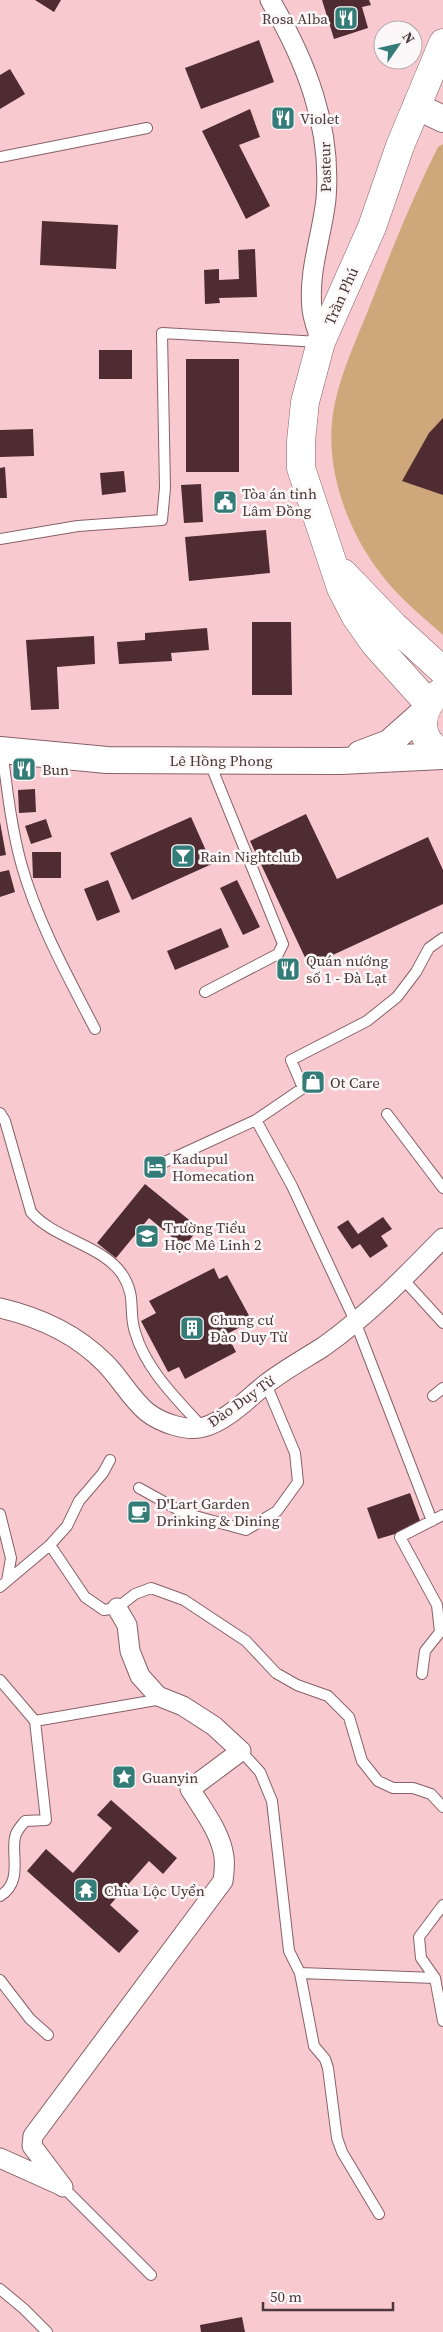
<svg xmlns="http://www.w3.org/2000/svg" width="443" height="2332" viewBox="0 0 443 2332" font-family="'Source Serif 4',serif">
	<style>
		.green { fill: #cea77a }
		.building { fill: #4f2c32 }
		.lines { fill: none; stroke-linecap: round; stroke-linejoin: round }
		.lane-casing { stroke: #886066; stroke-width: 12 }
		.street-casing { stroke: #886066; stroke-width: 21 }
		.secondary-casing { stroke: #886066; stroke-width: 28 }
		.primary-casing { stroke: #886066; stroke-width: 29 }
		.lane { stroke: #fff; stroke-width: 10 }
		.street { stroke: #fff; stroke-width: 19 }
		.secondary { stroke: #fff; stroke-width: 26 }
		.primary { stroke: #fff; stroke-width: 28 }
		.labels { text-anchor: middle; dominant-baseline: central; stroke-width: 5; stroke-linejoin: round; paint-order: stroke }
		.poi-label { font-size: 15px; fill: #493739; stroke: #fcf7f8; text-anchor: start }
		.street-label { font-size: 15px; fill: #493739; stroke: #fcf7f8 }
	</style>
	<rect width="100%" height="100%" fill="#f8cad0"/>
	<path class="green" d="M443,144V635C422,616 398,597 381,574C349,533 327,475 332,422C336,382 356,341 371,303C392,249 412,199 438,147Z"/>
	<path class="building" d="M35,0H61L54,12Z
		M322,0H369L371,5L362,7L368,28L334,39Z
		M259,40L274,82L201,109L185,68Z
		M10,69L25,94L0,109V75Z
		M250,109L260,137L239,145L270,206L246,219L202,131Z
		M42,221L118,225L116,269L40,265Z
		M255,249L257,297L219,298L220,303L205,304L204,270L219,269V280L239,279L238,250Z
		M99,350H132V379H99Z
		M186,359H239V472H186Z
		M443,418V495L402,481L429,433Z
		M33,429L34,456L0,457V430Z
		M5,467L7,498H0V468Z
		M124,471L126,492L102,495L100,473Z
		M201,484L203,522L184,523L181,485Z
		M266,530L270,573L189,581L185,537Z
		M252,622H291L292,695H252Z
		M207,628L209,650L171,653L172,661L119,664L117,642L145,640V633Z
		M94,636L95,664L57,667L59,709L31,710L26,640Z
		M35,789L36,812L19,813L18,790Z
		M306,814L337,879L428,837L443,870V904L309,966L250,841Z
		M191,817L212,864L132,900L110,853Z
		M46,819L52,837L31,844L25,826Z
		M0,822L6,855L0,856Z
		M32,852H61V878H33Z
		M9,870L15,892L0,897V872Z
		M108,880L120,912L97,921L84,889Z
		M237,880L260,927L243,935L220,888Z
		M221,928L229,947L175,970L167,951Z
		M145,1184L199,1228L184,1247L149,1218L116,1258L97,1243Z
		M383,1217L392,1229L381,1236L388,1246L370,1258L360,1244L352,1249L337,1227L348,1220L358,1234Z
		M214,1268L219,1279L227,1275L252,1321L227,1334L236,1352L185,1379L179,1367L168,1372L141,1321L156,1313L149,1301Z
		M410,1493L422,1526L378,1539L367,1508Z
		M111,1800L177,1858L163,1874L149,1861L110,1905L139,1931L119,1953L27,1871L46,1849L73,1873L112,1828L97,1815Z
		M242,2317L245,2332H201L200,2325Z"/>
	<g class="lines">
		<g class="lane-casing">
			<path id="lane" d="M0,157L147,128
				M0,539L78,526L162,520L165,488L162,333L320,342
				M2,750C7,788 11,826 21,863C37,921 67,975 95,1029
				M205,992L278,954L283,944L209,761
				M0,1113L5,1121L31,1212C54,1239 102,1245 122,1274C137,1297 128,1310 135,1332C146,1370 177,1399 203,1428
				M387,1114L443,1188
				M256,1120L292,1186L355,1321L432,1521
				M156,1166L256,1120L303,1088L291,1060L367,1021L397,997L416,972L429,948L443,938
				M403,1279L443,1323
				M433,1396L443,1388
				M139,1488L184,1513L246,1530L277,1511L298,1482L295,1453L266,1384
				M0,1514L11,1558L7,1581
				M50,1545L85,1597L104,1610L117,1608L135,1594L151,1588L184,1600L246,1641L276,1673L297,1685L328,1696L349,1717L362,1761L378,1781L393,1788H413L431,1794L443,1807
				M0,1587L50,1545L67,1526L79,1501L103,1473L110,1460
				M422,1674L425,1651L440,1632L437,1605L400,1537L443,1515
				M0,1680L35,1721L46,1820L25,1821C22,1825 18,1829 16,1834C9,1850 25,1881 0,1896
				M35,1721L162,1699
				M241,1751L260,1772L272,1801L289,1951L300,1973L314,2046L325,2059L328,2068L337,2138L342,2152L379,2214
				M443,1905L419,1937L421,1958L435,1978L443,2021
				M300,1973L435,1978
				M0,1980L30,2019L48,2035
				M63,2187L151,2275
				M0,2289L24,2309L47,2332"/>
		</g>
		<g class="street-casing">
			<path id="street" d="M270,0C306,61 332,127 326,199C322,236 308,271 312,309C313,320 318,331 321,342
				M0,1308C39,1317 77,1335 105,1363C120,1378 131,1399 147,1412C161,1423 187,1432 204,1427C228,1420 247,1399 266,1384C284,1370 304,1359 323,1347C367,1316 405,1277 443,1238
				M0,2158L60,2185
				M63,2187L32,2146L33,2136L223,1881C224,1874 225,1865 224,1857C221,1833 203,1810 190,1789L241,1751L214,1726L183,1706L158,1696L140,1676L130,1651L127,1625L117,1608"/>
		</g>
		<g class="secondary-casing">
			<path id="secondary" d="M416,106L443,119
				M0,750L107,760L341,761L443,756
				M360,754L389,743L424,712"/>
		</g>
		<g class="primary-casing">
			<path id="primary" d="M343,573L394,626L443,671
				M443,691C418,705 415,740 443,753
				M428,703L375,644L356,617L341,588L301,468V441L305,402L321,342L372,227L400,146L443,43"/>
		</g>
		<use href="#lane" class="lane"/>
		<use href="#street" class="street"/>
		<use href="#secondary" class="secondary"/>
		<use href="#primary" class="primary"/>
	</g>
	<defs>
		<g id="restaurant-square" transform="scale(1.25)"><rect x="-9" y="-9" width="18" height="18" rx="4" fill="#347c78" stroke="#fcf7f8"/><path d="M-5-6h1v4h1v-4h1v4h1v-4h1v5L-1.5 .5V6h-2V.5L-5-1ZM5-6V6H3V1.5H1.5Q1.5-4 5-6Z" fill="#fff"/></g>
		<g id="civic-square" transform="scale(1.25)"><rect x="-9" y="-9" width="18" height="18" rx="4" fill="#347c78" stroke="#fcf7f8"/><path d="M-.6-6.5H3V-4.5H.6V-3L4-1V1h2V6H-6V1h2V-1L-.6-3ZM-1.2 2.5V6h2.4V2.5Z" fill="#fff"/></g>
		<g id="bar-square" transform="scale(1.25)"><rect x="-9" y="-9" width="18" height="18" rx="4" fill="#347c78" stroke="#fcf7f8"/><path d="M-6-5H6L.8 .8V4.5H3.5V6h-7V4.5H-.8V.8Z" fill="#fff"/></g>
		<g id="shop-square" transform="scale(1.25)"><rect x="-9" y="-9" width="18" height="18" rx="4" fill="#347c78" stroke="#fcf7f8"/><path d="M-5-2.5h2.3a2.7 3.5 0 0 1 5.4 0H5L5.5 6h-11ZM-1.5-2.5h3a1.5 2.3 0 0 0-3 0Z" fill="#fff"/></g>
		<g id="hotel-square" transform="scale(1.25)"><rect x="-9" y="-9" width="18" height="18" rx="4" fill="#347c78" stroke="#fcf7f8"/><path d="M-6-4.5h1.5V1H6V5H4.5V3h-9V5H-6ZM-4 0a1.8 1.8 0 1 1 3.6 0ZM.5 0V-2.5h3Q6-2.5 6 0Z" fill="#fff"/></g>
		<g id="school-square" transform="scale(1.25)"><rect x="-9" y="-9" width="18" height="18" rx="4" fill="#347c78" stroke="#fcf7f8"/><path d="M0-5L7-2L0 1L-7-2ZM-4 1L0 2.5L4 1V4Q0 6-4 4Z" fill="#fff"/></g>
		<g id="building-square" transform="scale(1.25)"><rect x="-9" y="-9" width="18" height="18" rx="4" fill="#347c78" stroke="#fcf7f8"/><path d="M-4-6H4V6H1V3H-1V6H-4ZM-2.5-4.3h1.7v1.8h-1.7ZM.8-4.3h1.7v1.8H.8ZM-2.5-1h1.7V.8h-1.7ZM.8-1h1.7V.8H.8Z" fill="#fff"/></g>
		<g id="cafe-square" transform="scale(1.25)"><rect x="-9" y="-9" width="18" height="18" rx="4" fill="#347c78" stroke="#fcf7f8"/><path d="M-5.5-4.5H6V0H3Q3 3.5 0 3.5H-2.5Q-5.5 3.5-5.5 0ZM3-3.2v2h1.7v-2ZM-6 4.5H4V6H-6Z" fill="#fff"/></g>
		<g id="sight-square" transform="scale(1.25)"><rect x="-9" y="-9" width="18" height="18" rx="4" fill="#347c78" stroke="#fcf7f8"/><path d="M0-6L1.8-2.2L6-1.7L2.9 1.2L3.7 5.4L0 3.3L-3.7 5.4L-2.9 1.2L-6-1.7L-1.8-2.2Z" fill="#fff"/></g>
		<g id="temple-square" transform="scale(1.25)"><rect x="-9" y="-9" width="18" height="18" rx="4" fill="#347c78" stroke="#fcf7f8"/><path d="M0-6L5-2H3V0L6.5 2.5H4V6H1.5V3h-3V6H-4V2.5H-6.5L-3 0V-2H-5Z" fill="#fff"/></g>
	</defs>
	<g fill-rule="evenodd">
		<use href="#restaurant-square" x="346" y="18"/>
		<use href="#restaurant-square" x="283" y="118"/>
		<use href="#civic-square" x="225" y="502"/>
		<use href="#restaurant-square" x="24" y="769"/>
		<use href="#bar-square" x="183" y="856"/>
		<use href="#restaurant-square" x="288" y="969"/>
		<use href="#shop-square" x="313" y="1082"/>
		<use href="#hotel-square" x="155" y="1167"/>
		<use href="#school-square" x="147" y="1236"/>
		<use href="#building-square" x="192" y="1328"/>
		<use href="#cafe-square" x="139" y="1512"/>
		<use href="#sight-square" x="124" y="1777"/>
		<use href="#temple-square" x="86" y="1890"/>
	</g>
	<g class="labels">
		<g class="poi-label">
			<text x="328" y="18" text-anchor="end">Rosa Alba</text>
			<text x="300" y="118">Violet</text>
			<text x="242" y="493">Tòa án tỉnh<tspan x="242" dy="17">Lâm Đồng</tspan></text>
			<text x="42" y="769">Bun</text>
			<text x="200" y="856">Rain Nightclub</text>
			<text x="306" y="960">Quán nướng<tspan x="306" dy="17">số 1 - Đà Lạt</tspan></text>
			<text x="330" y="1082">Ot Care</text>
			<text x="172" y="1158">Kadupul<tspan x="172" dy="17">Homecation</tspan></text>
			<text x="164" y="1227">Trường Tiểu<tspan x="164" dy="17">Học Mê Linh 2</tspan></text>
			<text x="210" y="1319">Chung cư<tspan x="210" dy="17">Đào Duy Từ</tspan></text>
			<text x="156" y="1503">D'Lart Garden<tspan x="156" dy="17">Drinking &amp; Dining</tspan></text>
			<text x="142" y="1777">Guanyin</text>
			<text x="104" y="1890">Chùa Lộc Uyển</text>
		</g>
		<g class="street-label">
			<text transform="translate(325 167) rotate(-91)">Pasteur</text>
			<text transform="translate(341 296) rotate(-66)">Trần Phú</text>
			<text x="221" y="760">Lê Hồng Phong</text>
			<text transform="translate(241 1401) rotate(-35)">Đào Duy Từ</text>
		</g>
	</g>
	<g transform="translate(398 45) rotate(56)"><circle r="24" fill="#fcf7f8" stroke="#b4aaac"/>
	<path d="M0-4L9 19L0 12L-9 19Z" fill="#347c78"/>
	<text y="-8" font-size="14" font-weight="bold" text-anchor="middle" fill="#493739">N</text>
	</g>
	<path d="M263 2302v8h130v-8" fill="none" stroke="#493739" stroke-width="2.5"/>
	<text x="270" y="2302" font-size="15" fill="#493739" stroke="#fcf7f8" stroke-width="4" paint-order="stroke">50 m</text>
</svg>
